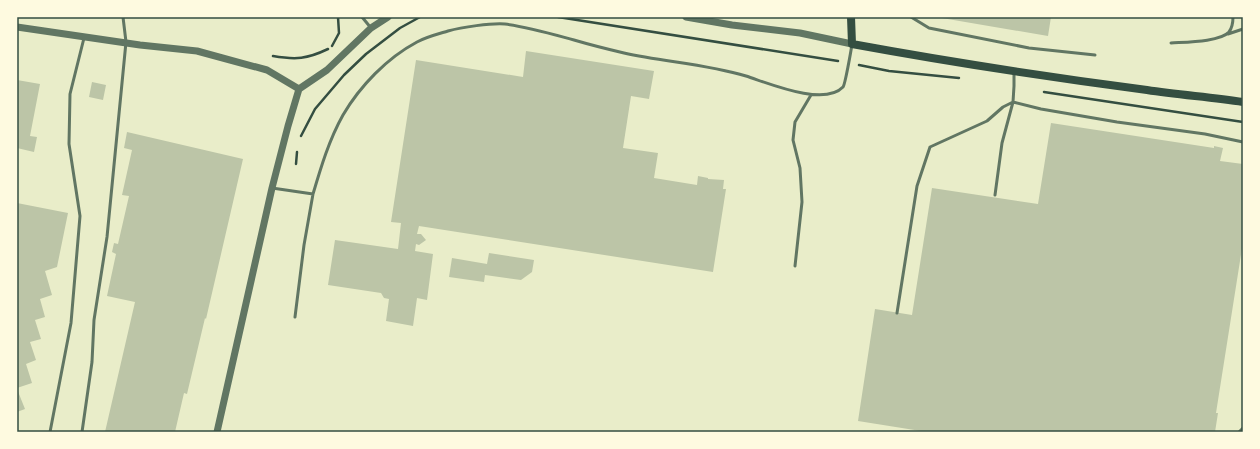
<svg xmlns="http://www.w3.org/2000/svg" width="1260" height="449" viewBox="0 0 1260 449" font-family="Figtree,sans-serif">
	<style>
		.building { fill: #bcc5a7 }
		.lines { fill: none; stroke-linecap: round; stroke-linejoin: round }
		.path { stroke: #344e41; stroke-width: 2.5 }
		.service { stroke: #617663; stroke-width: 3 }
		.tertiary { stroke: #617663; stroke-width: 7 }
		.secondary { stroke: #344e41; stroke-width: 8 }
		.neatline { fill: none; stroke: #344e41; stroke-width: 1.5 }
	</style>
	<rect width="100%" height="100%" fill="#e9edc9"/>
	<path class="building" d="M936,17H1051L1048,36Z
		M526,51L654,71L649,99L631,96L623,148L658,153L654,178L697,185L698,176L708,178V179L724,180L723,189H726L713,272L419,226L417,234H421L426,240L419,245L416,244L415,251L433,254L427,300L417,298L413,326L386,321L389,299L384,298L381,293L328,285L335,240L398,249L401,223L391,222L416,60L523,77Z
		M17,80L40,84L30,136L37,137L34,152L17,148Z
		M92,82L106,85L103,100L89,97Z
		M1051,123L1214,148V146L1223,148L1220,161L1243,164V242L1216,413H1218L1215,432H927L858,421L875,309L912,315L932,188L1038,204Z
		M127,132L243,159L206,319L205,318L187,394L184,393L175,432H105L135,302L107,296L116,254L112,252L114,243L118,244L129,196L122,195L132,150L124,148Z
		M17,203L68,213L57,267L45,271L52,295L40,299L45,317L35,320L41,339L30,342L36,360L26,364L32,383L17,388Z
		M489,253L534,260L532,272L521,280L485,275L484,282L449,277L452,258L487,264Z
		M17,389L25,409L17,412Z"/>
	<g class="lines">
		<path class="path" d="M558,17L838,61
			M332,46L339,33L338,17
			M273,56C296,60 307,59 328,49
			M859,65L889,71L959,78
			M1044,92L1243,122
			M301,136L315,109L344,75L366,54L400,28L420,17
			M296,164L297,152"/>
		<path class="service" d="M362,17L371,28
			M911,17L929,28L1029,48L1095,55
			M1228,34L1243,29
			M1171,43C1185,42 1220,42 1229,32C1232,28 1233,22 1233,17
			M1014,72V86L1013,102L1041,109L1117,122L1205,134L1243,142
			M272,188L313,194L304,245L295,317
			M313,194C321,167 329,140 343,115C360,86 387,58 417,42C426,37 438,34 448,31C462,27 491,23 505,24C529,27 552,34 574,40C591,45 607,49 624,53C664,62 706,64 746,76C768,83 824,107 843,87C845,85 851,51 852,44
			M995,195L1002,143L1013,102
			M795,266L802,202L800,168L793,140L795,122L811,95
			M897,313L917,186L930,147L987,121L1003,107L1013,102
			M50,432L71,323L80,216L69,144L70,94L84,38
			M82,432L92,362L94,320L107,237L126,42L123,17
			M1239,432L1243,428"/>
		<path class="tertiary" d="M686,17L732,25L800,33L852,44
			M17,27L140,45L197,51L267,70L299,89L327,70L371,28L388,17
			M217,432L272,188L288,126L299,89"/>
		<path class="secondary" d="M851,17L852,44C950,62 1048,77 1147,90C1179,95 1211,97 1243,102"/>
	</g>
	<rect width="1260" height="449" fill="none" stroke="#fefae0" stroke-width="36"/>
	<rect x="18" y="18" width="1224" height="413" class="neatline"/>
</svg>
